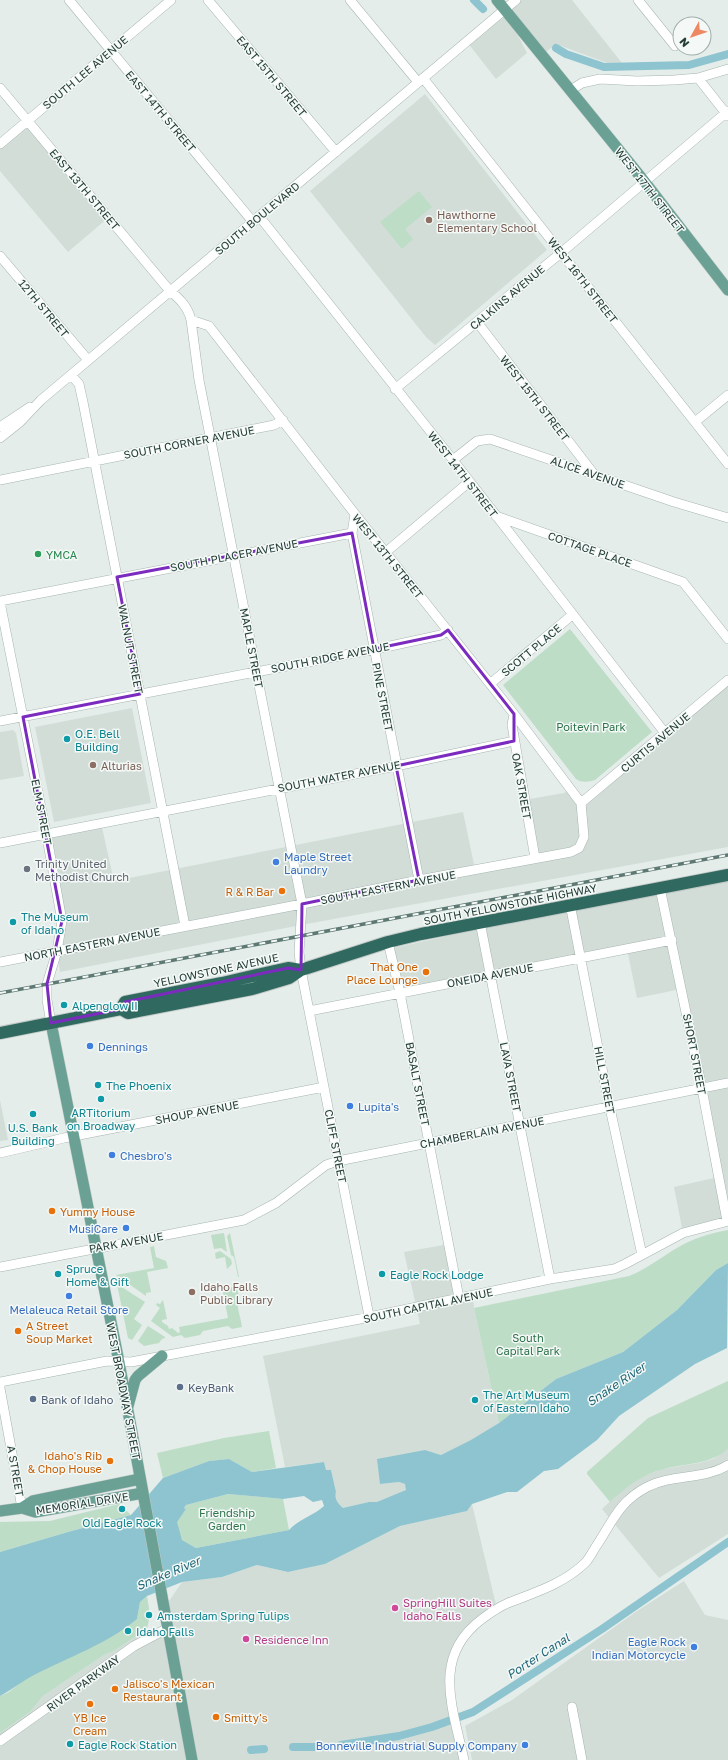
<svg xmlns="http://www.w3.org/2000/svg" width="728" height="1760" viewBox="0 0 728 1760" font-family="'Golos Text',sans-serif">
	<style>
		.built { fill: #d2ddd8 }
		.green { fill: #bdddc7 }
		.water { fill: #8ec4cf; fill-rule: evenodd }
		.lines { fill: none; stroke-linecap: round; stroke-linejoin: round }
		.canal { stroke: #8ec4cf; stroke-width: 8 }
		.minor-casing { stroke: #a7b5b0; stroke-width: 10 }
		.major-casing { stroke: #c2c9c7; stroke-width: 12 }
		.highway-casing { stroke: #c2c9c7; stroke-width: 14 }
		.minor { stroke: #fff; stroke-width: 9 }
		.major { stroke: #6aa194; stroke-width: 11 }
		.highway { stroke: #30695f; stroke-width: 12 }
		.rail-casing { stroke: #5e7973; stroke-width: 3.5 }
		.rail { stroke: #f4f9f7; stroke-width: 2; stroke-dasharray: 6; stroke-linecap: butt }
		.marked { fill: none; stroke: #7b2cbf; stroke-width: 3; stroke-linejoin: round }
		.education-dot { fill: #8d6e63; stroke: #f4f9f7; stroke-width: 1.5 }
		.leisure-dot { fill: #2e9e5b; stroke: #f4f9f7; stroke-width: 1.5 }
		.culture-dot { fill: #0f9aa8; stroke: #f4f9f7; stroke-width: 1.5 }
		.shop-dot { fill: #3f7fe0; stroke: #f4f9f7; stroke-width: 1.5 }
		.worship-dot { fill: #6b7280; stroke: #f4f9f7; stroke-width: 1.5 }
		.food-dot { fill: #e8710a; stroke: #f4f9f7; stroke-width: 1.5 }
		.service-dot { fill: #5c6f8a; stroke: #f4f9f7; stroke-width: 1.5 }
		.hotel-dot { fill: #d1479c; stroke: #f4f9f7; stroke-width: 1.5 }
		.labels { text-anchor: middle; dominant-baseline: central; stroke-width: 3; stroke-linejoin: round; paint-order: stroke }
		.street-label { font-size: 11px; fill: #243e37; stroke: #f4f9f7 }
		.education-label { font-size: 11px; fill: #785e54; stroke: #f4f9f7; text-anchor: start }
		.leisure-label { font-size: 11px; fill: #27864d; stroke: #f4f9f7; text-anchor: start }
		.park-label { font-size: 11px; fill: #2f734b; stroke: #f4f9f7 }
		.culture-label { font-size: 11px; fill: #0d838f; stroke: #f4f9f7; text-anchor: start }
		.shop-label { font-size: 11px; fill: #366cbe; stroke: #f4f9f7; text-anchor: start }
		.worship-label { font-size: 11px; fill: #5b616d; stroke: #f4f9f7; text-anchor: start }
		.food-label { font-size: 11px; fill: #c56008; stroke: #f4f9f7; text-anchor: start }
		.service-label { font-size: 11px; fill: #4e5e75; stroke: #f4f9f7; text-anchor: start }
		.hotel-label { font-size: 11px; fill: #b23c85; stroke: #f4f9f7; text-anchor: start }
		.water-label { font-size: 12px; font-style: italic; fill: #206778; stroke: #f4f9f7 }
	</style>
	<rect width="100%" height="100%" fill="#e4ede9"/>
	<path class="built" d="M516,0H572L622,63H607L556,44L542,55L506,12L527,53L496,79L467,42Z
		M425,94L547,250L435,345L426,337L310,191Z
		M28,121L109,217L68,252L0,171V144Z
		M728,681V847L301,925L60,972L57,951L61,933L46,833L101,823L114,881L463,812L475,869L535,858L524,800L564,793L571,789L581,803Z
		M132,708L151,803L54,822L35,727Z
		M13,730L16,733L24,776L0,780V732Z
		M728,881V1221L683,1233L674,1187L718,1177L681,989L637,998L627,949L400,993L390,949L482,928Z
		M0,1100L8,1140L0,1141Z
		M449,1244L459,1298L473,1295L474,1308L499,1423L471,1441L441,1455L425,1450L380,1484L399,1482L405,1484L407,1490L377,1503L369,1502L343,1509L338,1504L335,1495L336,1492L331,1470H326L324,1462L285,1467L263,1356L420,1324L404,1252Z
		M728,1449V1534L659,1578L602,1509L621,1491L642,1477L663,1469L699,1463L713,1459Z
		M472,1504L497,1609L471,1627L450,1669L463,1760H0V1733L30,1712L43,1696L104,1655L114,1651L147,1629L154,1635L168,1628L165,1607L182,1582L222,1577L257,1565L288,1572L325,1564L400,1526L467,1511Z
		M684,1581L705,1615L728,1620V1760H472L465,1726L512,1700L637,1611Z"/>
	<path class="green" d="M419,191L432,207L405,229L413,239L402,249L380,222Z
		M570,629L652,732L595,780C588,782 582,783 576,779L503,685Z
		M728,1230V1263L716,1270L677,1310L623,1352L556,1379L499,1423L474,1308L629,1276C647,1269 660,1258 677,1248C693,1238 711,1233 728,1230Z
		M224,1233L227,1252L221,1248L214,1249L211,1235Z
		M230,1233L239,1277H238L234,1257L231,1255L227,1236Z
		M154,1246L156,1257L166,1261L168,1268L147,1272L151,1292L146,1293V1296L116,1275L154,1268L150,1247Z
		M220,1251L231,1259L232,1264L227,1269L225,1257L216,1259L215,1253Z
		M117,1284L145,1302L134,1319L142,1325L132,1340L128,1338Z
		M235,1287C241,1293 237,1300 238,1308C239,1314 241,1320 242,1327L232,1329L228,1326L203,1331L200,1335L185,1338L181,1335L173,1337L151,1321L160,1308L156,1305L157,1303L160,1304L163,1300L167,1319L162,1320V1322L168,1326L169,1329L172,1328L178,1333L180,1332L179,1327L228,1318L222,1288Z
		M148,1326L165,1337V1338L162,1339L159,1343L144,1346L138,1341Z
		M728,1381V1449C709,1465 687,1463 664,1469C643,1474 626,1487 610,1502L587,1474V1472L648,1418Z
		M269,1431L276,1468L252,1472L229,1459L209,1461L163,1478L157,1453L224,1438Z
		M228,1494L283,1499L289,1530L196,1548L182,1540L176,1522L186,1509L184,1508L186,1505Z
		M119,1504L131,1515L68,1532L0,1552V1522L50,1521Z
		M147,1596L150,1615L147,1629L114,1651L104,1655L43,1696L30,1712L0,1733V1696L9,1692L24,1680L137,1619L140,1602Z"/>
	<path class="water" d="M728,1263L727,1348L695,1364L619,1416L597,1440L558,1469L544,1471L517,1492H507L472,1504L467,1511L400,1526L325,1564L288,1572L257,1565L222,1577L182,1582L147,1596L140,1602L137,1619C107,1644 69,1657 34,1675C22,1681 12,1690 0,1696V1552L68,1532L131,1515L163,1478L209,1461L229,1459L252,1472L324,1462L326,1470H331L336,1492C334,1498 338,1504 343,1508L369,1502H377L406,1490L405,1484L399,1482L380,1484L377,1459L425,1450L441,1455L471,1440L499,1423L556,1379L623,1352L677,1310L716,1270ZM228,1494L283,1499L304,1496L313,1502L322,1500L324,1506C313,1516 299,1519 289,1530L196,1548L182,1540L177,1522L186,1509L184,1508L186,1505Z"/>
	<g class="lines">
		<path class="canal" d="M474,0L483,9
			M556,48L566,54L604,67L689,65L728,54
			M341,1745L399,1736L432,1727L473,1712L602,1629L728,1542
			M293,1747H331
			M251,1750L264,1749"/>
		<g class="minor-casing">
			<path id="minor" d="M69,0L253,222
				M208,0L336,152
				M350,0L418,82
				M638,0L675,46
				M423,78L728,464
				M698,78L728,116
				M0,88L170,291C180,299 188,307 191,320L209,326L355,514L514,714L581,803L584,837L579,848L571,852L419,880L302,904L0,962
				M571,90L582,83L600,79L637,81L674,80L698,78L728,69
				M0,144L171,0
				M259,216L453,460L665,733
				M0,256L88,360
				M191,320L199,380L302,904L299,952L301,970L369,1316
				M477,322L593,473
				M71,375L79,384L83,402L185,926
				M395,389L562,252L728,111
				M695,422L728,395
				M0,427L30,407
				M0,438L20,422L41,400L516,0
				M453,460L477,441L490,439L674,502L728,518
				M0,480L274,425L283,420
				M355,514L352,533L419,880
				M496,516L683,582L728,639
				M386,552L469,482
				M0,601L352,533
				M0,602L48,843L62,921L57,951L47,984V1000L51,1023
				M490,684L572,615
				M514,714L512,725L535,858
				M0,721L381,648L441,635L448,630
				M581,803L728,680
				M0,843L396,766L514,741
				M660,888L702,1089L727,1221
				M570,904L608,1099L642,1255
				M480,922L550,1279
				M388,942L400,993L459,1298
				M309,1011L672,940
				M0,1153L64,1138L324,1087
				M0,1267L244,1220L276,1203L326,1165L338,1161L728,1083
				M0,1382L107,1361L131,1362L360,1319L550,1279L614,1269L625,1264L683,1233L728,1221
				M0,1388L22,1508
				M572,1707L582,1760
				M0,1741L134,1646L168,1628
				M464,1760C453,1708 431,1657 482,1619C490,1613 499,1607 508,1603C536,1592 563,1584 585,1563C589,1559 592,1553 595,1548C612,1523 618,1502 647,1487C672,1474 704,1480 728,1465"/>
		</g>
		<g class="major-casing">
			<path id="major" d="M497,0L644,181L728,290
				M51,1023L119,1362L192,1760
				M128,1406L135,1380L138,1376L162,1356
				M22,1508L35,1512L143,1493
				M0,1511L22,1508L33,1501L140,1479"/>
		</g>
		<g class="highway-casing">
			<path id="highway" d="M121,1009L128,1013L252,989L289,978L301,970L388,942L421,934L728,875
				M0,1033L121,1009L125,1002L222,983L288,968L301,970"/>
		</g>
		<use href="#minor" class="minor"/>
		<use href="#major" class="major"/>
		<use href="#highway" class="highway"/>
		<g class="rail-casing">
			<path id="rail" d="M0,993L728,855"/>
		</g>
		<use href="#rail" class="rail"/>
	</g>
	<path class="marked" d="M352,533L374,649L441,635L448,630L514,714V741L396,766L419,880L302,904L301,970L288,968L125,1002L121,1009L51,1023L47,984L62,921L23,717L140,694L117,577Z"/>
	<g class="education-dot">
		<circle cx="429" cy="220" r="4"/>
		<circle cx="93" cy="765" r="4"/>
		<circle cx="192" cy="1292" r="4"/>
	</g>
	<circle class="leisure-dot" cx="38" cy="554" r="4"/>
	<g class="culture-dot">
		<circle cx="67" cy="739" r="4"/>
		<circle cx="13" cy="922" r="4"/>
		<circle cx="64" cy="1005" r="4"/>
		<circle cx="98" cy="1085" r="4"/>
		<circle cx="101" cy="1099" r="4"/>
		<circle cx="33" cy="1114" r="4"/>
		<circle cx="58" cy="1274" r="4"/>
		<circle cx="382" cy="1274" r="4"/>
		<circle cx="475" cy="1400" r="4"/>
		<circle cx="122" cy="1509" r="4"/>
		<circle cx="149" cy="1615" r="4"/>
		<circle cx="128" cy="1631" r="4"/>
		<circle cx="70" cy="1744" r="4"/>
	</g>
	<g class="shop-dot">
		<circle cx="276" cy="862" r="4"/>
		<circle cx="90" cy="1046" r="4"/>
		<circle cx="350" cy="1106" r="4"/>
		<circle cx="112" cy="1155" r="4"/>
		<circle cx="126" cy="1228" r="4"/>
		<circle cx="69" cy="1296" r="4"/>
		<circle cx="694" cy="1647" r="4"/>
		<circle cx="525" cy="1745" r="4"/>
	</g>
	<circle class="worship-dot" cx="27" cy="869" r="4"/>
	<g class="food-dot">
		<circle cx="282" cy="891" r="4"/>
		<circle cx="426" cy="972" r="4"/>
		<circle cx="52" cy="1211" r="4"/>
		<circle cx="18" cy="1331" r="4"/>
		<circle cx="110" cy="1461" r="4"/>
		<circle cx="115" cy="1689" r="4"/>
		<circle cx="90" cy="1704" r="4"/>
		<circle cx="216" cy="1717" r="4"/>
	</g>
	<g class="service-dot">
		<circle cx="180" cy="1387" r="4"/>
		<circle cx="33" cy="1399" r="4"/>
	</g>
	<g class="hotel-dot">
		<circle cx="395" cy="1608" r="4"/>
		<circle cx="246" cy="1639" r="4"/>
	</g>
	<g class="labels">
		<g class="street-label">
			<text transform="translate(85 72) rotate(-40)">SOUTH LEE AVENUE</text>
			<text transform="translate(272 76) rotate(50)">EAST 15TH STREET</text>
			<text transform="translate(161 111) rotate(50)">EAST 14TH STREET</text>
			<text transform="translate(85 189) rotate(50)">EAST 13TH STREET</text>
			<text transform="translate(650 190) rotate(52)">WEST 17TH STREET</text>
			<text transform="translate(257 218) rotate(-40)">SOUTH BOULEVARD</text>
			<text transform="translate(583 280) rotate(52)">WEST 16TH STREET</text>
			<text transform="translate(507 297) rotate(-40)">CALKINS AVENUE</text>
			<text transform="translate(44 308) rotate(50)">12TH STREET</text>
			<text transform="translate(535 398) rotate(52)">WEST 15TH STREET</text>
			<text transform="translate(189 442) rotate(-11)">SOUTH CORNER AVENUE</text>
			<text transform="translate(588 472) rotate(19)">ALICE AVENUE</text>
			<text transform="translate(463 474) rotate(52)">WEST 14TH STREET</text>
			<text transform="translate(590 549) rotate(19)">COTTAGE PLACE</text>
			<text transform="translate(234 555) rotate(-11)">SOUTH PLACER AVENUE</text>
			<text transform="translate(388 556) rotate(51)">WEST 13TH STREET</text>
			<text transform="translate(252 648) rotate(79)">MAPLE STREET</text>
			<text transform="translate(131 649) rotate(79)">WALNUT STREET</text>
			<text transform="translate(531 650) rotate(-40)">SCOTT PLACE</text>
			<text transform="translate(330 657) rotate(-11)">SOUTH RIDGE AVENUE</text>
			<text transform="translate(383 697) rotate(79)">PINE STREET</text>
			<text transform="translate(655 742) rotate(-40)">CURTIS AVENUE</text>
			<text transform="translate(339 776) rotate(-11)">SOUTH WATER AVENUE</text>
			<text transform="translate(522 786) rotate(80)">OAK STREET</text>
			<text transform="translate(42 812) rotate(79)">ELM STREET</text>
			<text transform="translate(388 887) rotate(-11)">SOUTH EASTERN AVENUE</text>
			<text transform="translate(510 904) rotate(-11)">SOUTH YELLOWSTONE HIGHWAY</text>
			<text transform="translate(92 944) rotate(-11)">NORTH EASTERN AVENUE</text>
			<text transform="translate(216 970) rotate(-12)">YELLOWSTONE AVENUE</text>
			<text transform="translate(490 975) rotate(-11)">ONEIDA AVENUE</text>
			<text transform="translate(695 1054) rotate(79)">SHORT STREET</text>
			<text transform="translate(511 1077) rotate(79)">LAVA STREET</text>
			<text transform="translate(605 1080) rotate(79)">HILL STREET</text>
			<text transform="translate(418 1084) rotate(79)">BASALT STREET</text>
			<text transform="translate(197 1112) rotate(-11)">SHOUP AVENUE</text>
			<text transform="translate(482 1132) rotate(-11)">CHAMBERLAIN AVENUE</text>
			<text transform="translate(336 1146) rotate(79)">CLIFF STREET</text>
			<text transform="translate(126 1242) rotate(-10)">PARK AVENUE</text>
			<text transform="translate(428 1305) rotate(-12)">SOUTH CAPITAL AVENUE</text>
			<text transform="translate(124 1391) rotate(79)">WEST BROADWAY STREET</text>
			<text transform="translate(16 1471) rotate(80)">A STREET</text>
			<text transform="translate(82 1503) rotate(-9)">MEMORIAL DRIVE</text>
			<text transform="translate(83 1683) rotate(-36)">RIVER PARKWAY</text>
		</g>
		<g class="education-label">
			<text x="437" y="214">Hawthorne<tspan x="437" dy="13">Elementary School</tspan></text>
			<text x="101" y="765">Alturias</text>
			<text x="200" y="1286">Idaho Falls<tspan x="200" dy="13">Public Library</tspan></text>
		</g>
		<g class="leisure-label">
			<text x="46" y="554">YMCA</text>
		</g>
		<g class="park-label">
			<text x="591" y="726">Poitevin Park</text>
			<text x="528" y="1337">South<tspan x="528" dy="13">Capital Park</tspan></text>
			<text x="227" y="1512">Friendship<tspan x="227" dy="13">Garden</tspan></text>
		</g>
		<g class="culture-label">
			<text x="75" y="733">O.E. Bell<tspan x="75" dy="13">Building</tspan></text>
			<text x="21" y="916">The Museum<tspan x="21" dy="13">of Idaho</tspan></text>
			<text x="72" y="1005">Alpenglow II</text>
			<text x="106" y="1085">The Phoenix</text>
			<text x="101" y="1112" text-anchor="middle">ARTitorium<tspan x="101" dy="13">on Broadway</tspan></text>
			<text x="33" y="1127" text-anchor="middle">U.S. Bank<tspan x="33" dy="13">Building</tspan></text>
			<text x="66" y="1268">Spruce<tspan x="66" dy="13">Home &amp; Gift</tspan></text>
			<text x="390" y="1274">Eagle Rock Lodge</text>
			<text x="483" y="1394">The Art Museum<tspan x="483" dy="13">of Eastern Idaho</tspan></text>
			<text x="122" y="1522" text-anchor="middle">Old Eagle Rock</text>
			<text x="157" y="1615">Amsterdam Spring Tulips</text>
			<text x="136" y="1631">Idaho Falls</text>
			<text x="78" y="1744">Eagle Rock Station</text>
		</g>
		<g class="shop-label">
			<text x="284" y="856">Maple Street<tspan x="284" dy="13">Laundry</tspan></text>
			<text x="98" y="1046">Dennings</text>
			<text x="358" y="1106">Lupita's</text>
			<text x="120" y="1155">Chesbro's</text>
			<text x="118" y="1228" text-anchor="end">MusiCare</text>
			<text x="69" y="1309" text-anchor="middle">Melaleuca Retail Store</text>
			<text x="686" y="1641" text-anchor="end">Eagle Rock<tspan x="686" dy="13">Indian Motorcycle</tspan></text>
			<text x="517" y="1745" text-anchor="end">Bonneville Industrial Supply Company</text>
		</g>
		<g class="worship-label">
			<text x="35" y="863">Trinity United<tspan x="35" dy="13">Methodist Church</tspan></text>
		</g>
		<g class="food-label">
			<text x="274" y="891" text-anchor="end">R &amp; R Bar</text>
			<text x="418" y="966" text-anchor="end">That One<tspan x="418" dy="13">Place Lounge</tspan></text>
			<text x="60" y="1211">Yummy House</text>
			<text x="26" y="1325">A Street<tspan x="26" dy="13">Soup Market</tspan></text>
			<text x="102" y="1455" text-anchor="end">Idaho's Rib<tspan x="102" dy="13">&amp; Chop House</tspan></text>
			<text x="123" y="1683">Jalisco's Mexican<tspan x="123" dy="13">Restaurant</tspan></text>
			<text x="90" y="1717" text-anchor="middle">YB Ice<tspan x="90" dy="13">Cream</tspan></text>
			<text x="224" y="1717">Smitty's</text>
		</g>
		<g class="service-label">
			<text x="188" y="1387">KeyBank</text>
			<text x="41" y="1399">Bank of Idaho</text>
		</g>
		<g class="hotel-label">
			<text x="403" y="1602">SpringHill Suites<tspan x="403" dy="13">Idaho Falls</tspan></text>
			<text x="254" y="1639">Residence Inn</text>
		</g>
		<g class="water-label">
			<text transform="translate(616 1384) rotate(-34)">Snake River</text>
			<text transform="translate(168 1573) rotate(-23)">Snake River</text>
			<text transform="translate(538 1656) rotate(-33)">Porter Canal</text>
		</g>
	</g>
	<g transform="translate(692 36) rotate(230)"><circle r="19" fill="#f4f9f7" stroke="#a1aeaa"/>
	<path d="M0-3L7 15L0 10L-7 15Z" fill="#ed8862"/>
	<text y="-6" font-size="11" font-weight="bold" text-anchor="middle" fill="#243e37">N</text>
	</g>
</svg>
